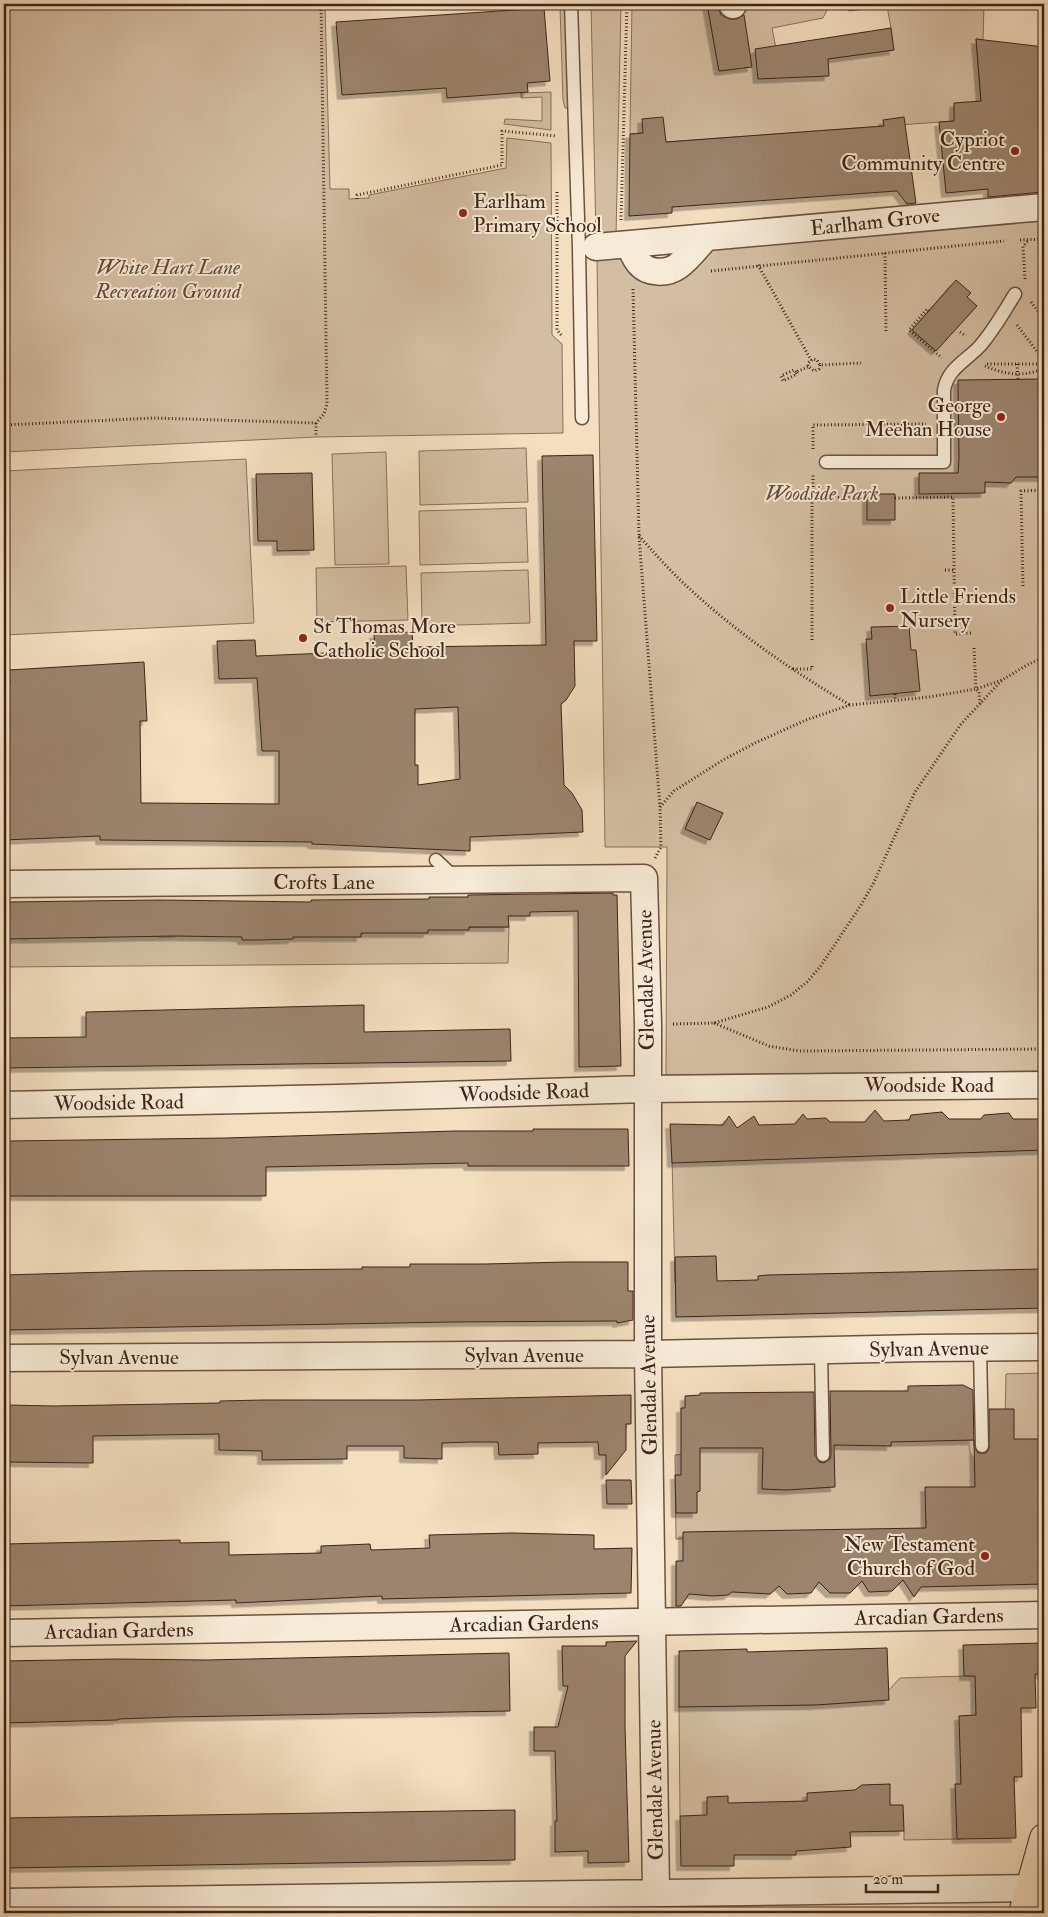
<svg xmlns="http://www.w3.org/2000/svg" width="1048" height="1917" viewBox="0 0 1048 1917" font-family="'IM FELL Double Pica',serif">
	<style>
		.green { fill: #d4bea3; stroke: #89705c; fill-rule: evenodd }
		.building { fill: #9c846e; stroke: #3e2316; fill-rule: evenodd; filter: url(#shadow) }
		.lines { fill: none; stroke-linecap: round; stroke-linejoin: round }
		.lane-casing { stroke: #6b5240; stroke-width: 15 }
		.street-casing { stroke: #6b5240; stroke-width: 29 }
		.primary-casing { stroke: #3e2316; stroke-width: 30 }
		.path { stroke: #3e2316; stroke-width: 3; stroke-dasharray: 1 2.5; stroke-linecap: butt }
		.lane { stroke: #f7ead6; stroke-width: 12 }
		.street { stroke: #f7ead6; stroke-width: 26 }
		.primary { stroke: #f3dec0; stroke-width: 28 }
		.poi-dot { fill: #8f2418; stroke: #f7ead6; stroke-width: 2 }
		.labels { text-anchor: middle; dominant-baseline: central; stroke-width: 4; stroke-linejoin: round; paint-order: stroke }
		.poi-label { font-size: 21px; fill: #3e2316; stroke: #f7ead6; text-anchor: end }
		.street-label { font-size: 21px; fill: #3e2316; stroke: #f7ead6 }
		.park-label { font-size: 21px; font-style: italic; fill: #644a39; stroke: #f7ead6 }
	</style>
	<defs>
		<filter id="shadow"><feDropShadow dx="-4.5" dy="4.5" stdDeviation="0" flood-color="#0004"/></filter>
	</defs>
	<rect width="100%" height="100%" fill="#f3dec0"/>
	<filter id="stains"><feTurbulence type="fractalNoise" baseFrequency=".004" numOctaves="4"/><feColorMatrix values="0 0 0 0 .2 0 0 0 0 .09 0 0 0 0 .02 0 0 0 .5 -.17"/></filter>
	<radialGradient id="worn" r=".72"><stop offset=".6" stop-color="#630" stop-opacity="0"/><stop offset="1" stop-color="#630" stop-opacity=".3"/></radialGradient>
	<path class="green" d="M4,4H358L325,6L330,189H349V199L369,198V195L506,168L507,138L551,143L552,335L562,344L563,433L316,437L4,452ZM526,195V204H506V196Z
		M591,4H621L616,235L596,237Z
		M632,4H707L719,71L737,69L732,58L724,17L739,14L738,4H830L823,18L772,28L779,63L891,28L887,6L849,11L848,4H984L983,40L976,39L982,117L954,121L666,142L643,133L630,134Z
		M560,7H565L569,108H565L563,100Z
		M551,92V130L504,124L505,119L542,121V97L521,98V93Z
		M1044,216V1071L666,1075L667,847H605L597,259L630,258L633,265L706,250Z
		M526,448L528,502L420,505L419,451Z
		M386,452L389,564L335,565L332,454Z
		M246,459L254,623L4,635V471Z
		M526,508L528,562L420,565L419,511Z
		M406,566L408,620L317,622L316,568Z
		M528,570L530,623L422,626L421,573Z
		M380,900L392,928L509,927L508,963L4,967V934L18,935L22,939L37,938L44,932L85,933L89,938L107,937L113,931H149L158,937H174L184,931L218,932L242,937L249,930L293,937H310L313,931L358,932L361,936Z
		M1044,1143V1276L675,1283L672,1158Z
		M1044,1373V1490H930L929,1533L676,1539L675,1455L687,1454V1420L1005,1422L1006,1374Z
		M998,1675L961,1839L904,1840V1831L890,1805L750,1811L742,1825L680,1816L679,1707L690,1695L889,1690L900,1678Z"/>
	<path class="building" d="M707,4H717L721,15L729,19H737L744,15L752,67L719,71Z
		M544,8L550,81L527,83L528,92L447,98L446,88L342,95L336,22Z
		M891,28L894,50L828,59L829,76L758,79L755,49Z
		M976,39L1044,47V192L988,197V189L946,193L939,122L954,121V103L981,101Z
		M663,117L666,142L884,126L883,120L904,117L916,203L907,204L897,191L672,207V213L629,216L630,134L643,133L642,119Z
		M956,280L971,293L967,297L977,306L936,351L912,330Z
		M1044,379V477H1016L1011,483L985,482V493L919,494V473H958L959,459L958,380Z
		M593,455L597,641H574L575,686L566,700L561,704L564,785L572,793L582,810L583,832L470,837V851L312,844V842L100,840V836L4,840V683H10L9,670L144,662L147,721H140L141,803L279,804V751H262L257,678L219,679L217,641L255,640L256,656L375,651L374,634L412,632L413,647L546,645L542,456ZM458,707L460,779L418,785V765H415V709Z
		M312,473L314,550L277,551V541H258L256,474Z
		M867,494H895V520H867Z
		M909,626L911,650H916L920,691L870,696L866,639H872L871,627Z
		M697,802L723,813L710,840L685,829Z
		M613,893V895H617L621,1066L579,1067L578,911L530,912V916H508L509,927H469V930H428V933H361V937H293V939L261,940H242V937L175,936L4,939V906L10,905L9,902L159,900L311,902V900L429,899V897H468V895Z
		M364,1005V1032L510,1029L511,1061L4,1068V1038L86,1037V1012Z
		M875,1110L884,1121L909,1120L911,1115L942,1112L949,1119H981L984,1115L1009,1113L1013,1119H1044V1150L672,1163L670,1124L723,1125L729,1116L737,1128L754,1116L759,1125L795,1124L803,1114L807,1119L826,1118L830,1122H865Z
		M533,1129H628L629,1166H468V1163L266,1167V1196H8V1141L226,1138L455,1131H533Z
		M716,1256L717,1281L758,1280V1276L767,1275L1042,1269V1276H1044V1308L676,1317L675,1257Z
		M567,1262H628V1291H633V1320L617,1323V1321L452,1322L6,1330L5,1275L143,1271L362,1269V1267H410V1264H485Z
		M963,1385L973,1390L974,1446L978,1453H986L989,1449V1409H1014V1439H1044V1584L921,1587L914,1597L903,1580L892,1591L869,1592L862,1581L850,1593H830L819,1582L811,1593L787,1594L779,1586L770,1594L732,1592L728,1595L713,1596L689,1594L681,1606H676V1561H683V1532L926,1528L925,1487H975L974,1440L891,1442V1446L834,1445L835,1487L786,1490L762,1489L763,1448H700V1491L697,1492V1513H676L675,1475H681V1408H685V1396L700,1395V1393L814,1392L815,1455L819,1462L824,1463L830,1459L831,1455L830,1391H908V1386Z
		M631,1395V1424H626V1450L606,1475V1455H599L598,1442L538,1443V1454L499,1455L498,1442H471L442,1443V1459L404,1458V1446H347V1459L262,1460V1451L219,1450V1434L93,1436V1463L6,1462L7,1405L54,1406L220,1403V1401L263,1400H418Z
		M606,1480H631L632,1504H607Z
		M512,1533L594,1535V1549L632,1548L631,1593L382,1599V1596L236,1603V1600L4,1606V1544L180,1540V1543L229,1542V1555L321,1553V1546L370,1544L371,1550L430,1548L429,1535Z
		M637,1641L625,1656V1726L629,1862L588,1863V1851L555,1852V1821H557L555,1751H534V1727H558L568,1686H563L562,1646H606V1642Z
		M1044,1643V1674H1035L1036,1708H1021L1022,1777H1014L1016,1838L957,1839L955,1784H961L959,1716L976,1715L975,1676H964L963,1645Z
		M887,1648L889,1700L816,1705L679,1707V1651L747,1649V1652Z
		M509,1653L510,1711L175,1717L118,1719V1720L4,1723V1661L117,1659L207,1660Z
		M890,1784V1805H903L904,1831L850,1832L851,1847L796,1851V1855H734V1866H681L680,1816L707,1815V1797L728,1796V1803L807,1801V1793L855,1790L862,1785Z
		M515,1810V1860L4,1868V1818Z"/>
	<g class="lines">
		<g class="lane-casing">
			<path id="lane" d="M571,4L579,249L582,418
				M826,462H944V390C948,368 966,361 980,346C994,330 1004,312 1015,294
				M436,860L455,878
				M980,1348L982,1446
				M821,1351L823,1455"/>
		</g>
		<g class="street-casing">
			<path id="street" d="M732,4L733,5
				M630,245C632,251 635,258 639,263C648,274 667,274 678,266C688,259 697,247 705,238
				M596,247L1044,207
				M4,884L644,878L648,1024V1354L656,1892
				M4,1105L337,1098L646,1089L1044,1085
				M4,1358L648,1354L922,1348L1044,1347
				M4,1633L1044,1615
				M4,1902L1030,1888"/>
		</g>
		<g class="primary-casing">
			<path id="primary" d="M1023,1913L1044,1838"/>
		</g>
		<path class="path" d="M557,192V330L562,336
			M357,199V195L502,165V131L557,136
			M621,220L627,4
			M1020,240L1044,239
			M885,253L886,331
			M758,265L811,360
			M711,271L1004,241
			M1025,279L1023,246L1029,240
			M633,289L639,536L660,807
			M1031,302L1044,319
			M929,311L927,309L909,330L942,358
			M1017,325L1039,354L1044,356
			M960,332L966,336
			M987,364H1044
			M1017,364L1018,379
			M820,365L819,369L814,371L808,366V363L813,359L817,360L820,365L861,363
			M985,366C1003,374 1025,378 1044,368
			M796,372L794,370L781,376L783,381L797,374L796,372L808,367
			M316,423V437
			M4,425L154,418L316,423L324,414L327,404L321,4
			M813,449V425L926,424
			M813,487V475
			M895,498L953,497L955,634L973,633
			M639,536C656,555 673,574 692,591C740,635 794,672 850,705
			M945,570H954
			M1023,586L1021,491L1044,490
			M812,640V498L867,497
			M974,648L976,689L979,692L980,704
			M793,669H812V664
			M895,694V701
			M655,858L661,847L660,807L674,791L723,760L755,743L806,720L850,705L929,697L976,689L1002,680
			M714,1023L769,1046L799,1051L1044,1049
			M673,1024L714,1023L748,1013L768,1007L791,995L807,982L820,967L861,905L873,884L915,792L961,724L1002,680L1027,665L1044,657"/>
		<use href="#lane" class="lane"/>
		<use href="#street" class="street"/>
		<use href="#primary" class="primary"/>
	</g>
	<g class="poi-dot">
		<circle cx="1015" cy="151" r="5"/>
		<circle cx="463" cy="213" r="5"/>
		<circle cx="1001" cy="417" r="5"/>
		<circle cx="890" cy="608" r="5"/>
		<circle cx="303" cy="638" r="5"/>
		<circle cx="985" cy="1556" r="5"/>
	</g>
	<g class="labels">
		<g class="poi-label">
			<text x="1005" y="139">Cypriot<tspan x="1005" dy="24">Community Centre</tspan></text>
			<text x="473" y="201" text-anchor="start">Earlham<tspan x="473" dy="24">Primary School</tspan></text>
			<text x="991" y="405">George<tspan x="991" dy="24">Meehan House</tspan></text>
			<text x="900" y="596" text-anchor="start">Little Friends<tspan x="900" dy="24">Nursery</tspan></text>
			<text x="313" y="626" text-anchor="start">St Thomas More<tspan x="313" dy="24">Catholic School</tspan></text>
			<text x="975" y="1544">New Testament<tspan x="975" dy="24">Church of God</tspan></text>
		</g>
		<g class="street-label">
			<text transform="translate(875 222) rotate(-6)">Earlham Grove</text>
			<text x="324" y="882">Crofts Lane</text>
			<text transform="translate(646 980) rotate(-91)">Glendale Avenue</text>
			<text x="929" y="1085">Woodside Road</text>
			<text transform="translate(524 1093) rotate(-2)">Woodside Road</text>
			<text transform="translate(119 1103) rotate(-1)">Woodside Road</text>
			<text transform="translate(929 1349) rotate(-1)">Sylvan Avenue</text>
			<text x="524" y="1355">Sylvan Avenue</text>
			<text x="119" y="1357">Sylvan Avenue</text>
			<text transform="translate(649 1385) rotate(-91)">Glendale Avenue</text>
			<text transform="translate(929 1617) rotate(-1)">Arcadian Gardens</text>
			<text transform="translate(524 1624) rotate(-1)">Arcadian Gardens</text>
			<text transform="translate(119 1631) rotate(-1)">Arcadian Gardens</text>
			<text transform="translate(655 1790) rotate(-91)">Glendale Avenue</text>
		</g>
		<g class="park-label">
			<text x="168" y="267">White Hart Lane<tspan x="168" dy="24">Recreation Ground</tspan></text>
			<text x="822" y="493">Woodside Park</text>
		</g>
	</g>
	<rect width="1048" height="1917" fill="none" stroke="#f3dec0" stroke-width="20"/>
	<rect x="5" y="5" width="1038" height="1907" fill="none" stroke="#3e2316" stroke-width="2.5"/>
	<rect x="10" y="10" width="1028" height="1897" fill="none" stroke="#3e2316"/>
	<path d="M866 1884v8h72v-8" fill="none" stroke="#3e2316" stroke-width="2.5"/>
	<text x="873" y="1884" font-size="15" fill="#3e2316" stroke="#f7ead6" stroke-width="4" paint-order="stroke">20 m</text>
	<rect width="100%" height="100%" filter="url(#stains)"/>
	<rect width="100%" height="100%" fill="url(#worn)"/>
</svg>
